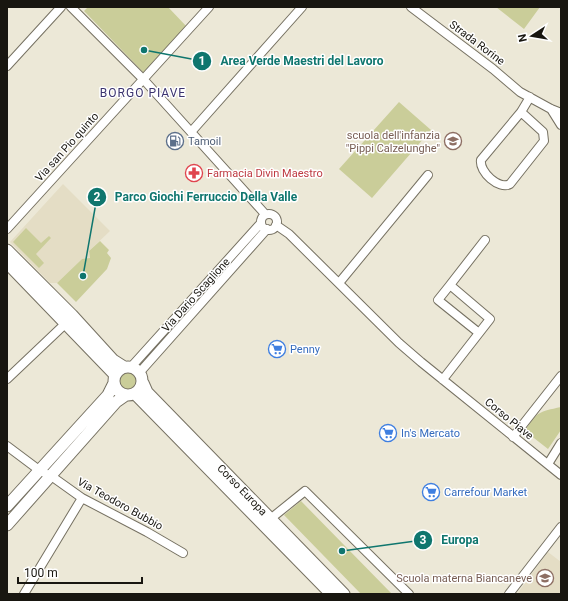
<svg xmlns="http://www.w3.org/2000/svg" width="568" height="601" viewBox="0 0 568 601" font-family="Roboto,sans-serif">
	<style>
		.built { fill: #e4ddc5 }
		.green { fill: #cacd99 }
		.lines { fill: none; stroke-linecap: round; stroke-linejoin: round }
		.minor-casing { stroke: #767162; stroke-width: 10 }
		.secondary-casing { stroke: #767162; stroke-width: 13 }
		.minor { stroke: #fff; stroke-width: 8 }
		.secondary { stroke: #fff; stroke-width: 11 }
		.labels { text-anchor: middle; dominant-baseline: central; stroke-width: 3; stroke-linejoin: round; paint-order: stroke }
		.street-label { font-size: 11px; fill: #181610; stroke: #fff }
		.education-label { font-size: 11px; fill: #785e54; stroke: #fff; text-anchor: end }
		.service-label { font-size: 11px; fill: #4e5e75; stroke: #fff; text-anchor: start }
		.health-label { font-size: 11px; fill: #be3a42; stroke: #fff; text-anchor: start }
		.shop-label { font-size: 11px; fill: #366cbe; stroke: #fff; text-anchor: start }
		.neighbourhood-label { font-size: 12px; letter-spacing: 1px; fill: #3b336f; stroke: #fff }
		.leader { fill: none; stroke: #0f766e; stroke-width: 1.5 }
		.callout-dot { fill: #0f766e; stroke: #fff; stroke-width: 1.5 }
		.mark-label { font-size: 12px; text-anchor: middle; font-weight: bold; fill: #fff }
		.callout-label { font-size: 12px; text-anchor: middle; font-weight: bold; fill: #0f766e; stroke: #fff; stroke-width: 3; stroke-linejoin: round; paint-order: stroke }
	</style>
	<rect width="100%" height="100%" fill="#ece8d7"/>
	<path class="built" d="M63,184L110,231L89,251L90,259H82L57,283H50L10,242Z
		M548,552L561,562V594H517Z"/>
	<path class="green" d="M88,7H168L187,27L145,74L84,11Z
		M496,7H540L524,29Z
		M399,102L431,130L372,198L339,169Z
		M26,228L41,243L49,236L51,238L36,254L44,263L39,268L13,242Z
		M100,241L109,250L107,253L111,258L107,269L76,302L57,283L82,259L90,258L89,251Z
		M120 381a8 8 0 1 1 16 0a8 8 0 1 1-16 0Z
		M561,407V430L548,449L525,431C537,411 539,412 561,407Z
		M301,501L392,594H361L284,515Z"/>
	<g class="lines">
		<g class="minor-casing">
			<path id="minor" d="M71,7L144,80L265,214
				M411,7L493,69L520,92L551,109L561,113
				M7,66L61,7
				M551,109L561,125
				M521,112L543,132L544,141L510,184C499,190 479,172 481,160L521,112L530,97
				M191,132L302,7
				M261 222a8 8 0 1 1 16 0a8 8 0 1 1-16 0Z
				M276,225L289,234L399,343L421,362L561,475
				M7,229L209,7
				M339,283L428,175
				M450,285L485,240
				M131,367L261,223
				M140,372L267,229
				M7,379L65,324
				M443,380L444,378L490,319L450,285L438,300L479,333
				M513,437L561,376
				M7,446L39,470L54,478L82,498L147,532L183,553
				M548,464L561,443
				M274,516L305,491L409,594
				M24,594L82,498
				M509,594L561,527"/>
		</g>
		<g class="secondary-casing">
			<path id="secondary" d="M7,250L72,315L113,360L124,367
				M7,263L115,375
				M114 381a14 14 0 1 1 28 0a14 14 0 1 1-28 0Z
				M143,383L147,392L344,594
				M135,394L331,594
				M7,506L108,395L114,383
				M7,525L116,402L126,395"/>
		</g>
		<use href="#minor" class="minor"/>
		<use href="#secondary" class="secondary"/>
	</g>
	<defs>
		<g id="fuel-ring" transform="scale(0.9)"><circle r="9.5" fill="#fff" stroke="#5c6f8a" stroke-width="1.5"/><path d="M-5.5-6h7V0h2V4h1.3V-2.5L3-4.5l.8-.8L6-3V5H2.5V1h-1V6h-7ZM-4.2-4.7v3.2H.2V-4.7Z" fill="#5c6f8a"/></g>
		<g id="school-ring" transform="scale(0.9)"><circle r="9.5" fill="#fff" stroke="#8d6e63" stroke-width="1.5"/><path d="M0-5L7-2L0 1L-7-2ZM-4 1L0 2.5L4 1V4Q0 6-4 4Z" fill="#8d6e63"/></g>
		<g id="pharmacy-ring" transform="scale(0.9)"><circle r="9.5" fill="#fff" stroke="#e0444e" stroke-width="1.5"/><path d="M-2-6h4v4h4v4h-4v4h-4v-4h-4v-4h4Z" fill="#e0444e"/></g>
		<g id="supermarket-ring" transform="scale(0.9)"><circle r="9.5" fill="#fff" stroke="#3f7fe0" stroke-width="1.5"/><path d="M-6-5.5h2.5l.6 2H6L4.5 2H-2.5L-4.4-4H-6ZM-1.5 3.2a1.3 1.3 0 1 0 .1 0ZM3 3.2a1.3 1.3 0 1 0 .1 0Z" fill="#3f7fe0"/></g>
	</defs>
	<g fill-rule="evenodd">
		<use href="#fuel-ring" x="175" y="141"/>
		<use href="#school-ring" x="453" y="141"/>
		<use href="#pharmacy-ring" x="194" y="173"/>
		<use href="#supermarket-ring" x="277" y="349"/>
		<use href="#supermarket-ring" x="388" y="433"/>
		<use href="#supermarket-ring" x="431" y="492"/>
		<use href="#school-ring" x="545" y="578"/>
	</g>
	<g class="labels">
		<g class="street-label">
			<text transform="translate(477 43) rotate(37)">Strada Rorine</text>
			<text transform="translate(67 147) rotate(-48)">Via san Pio quinto</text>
			<text transform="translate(196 295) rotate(-48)">Via Dario Scaglione</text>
			<text transform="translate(509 419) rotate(39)">Corso Piave</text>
			<text transform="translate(242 490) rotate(46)">Corso Europa</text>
			<text transform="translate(120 504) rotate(29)">Via Teodoro Bubbio</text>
		</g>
		<g class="education-label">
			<text x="440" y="135">scuola dell'infanzia<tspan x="440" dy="13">"Pippi Calzelunghe"</tspan></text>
			<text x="532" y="578">Scuola materna Biancaneve</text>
		</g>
		<g class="service-label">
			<text x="188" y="141">Tamoil</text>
		</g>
		<g class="health-label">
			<text x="207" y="173">Farmacia Divin Maestro</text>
		</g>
		<g class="shop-label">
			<text x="290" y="349">Penny</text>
			<text x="401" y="433">In's Mercato</text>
			<text x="444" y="492">Carrefour Market</text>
		</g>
		<g class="neighbourhood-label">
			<text x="143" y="93">BORGO PIAVE</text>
		</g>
	</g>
	<path class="leader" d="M144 50L202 61M83 276L97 197M342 551L423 540"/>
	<g class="callout-dot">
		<circle cx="144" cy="50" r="4"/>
		<circle cx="83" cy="276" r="4"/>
		<circle cx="342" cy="551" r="4"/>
		<circle cx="202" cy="61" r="10"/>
		<circle cx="97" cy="197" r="10"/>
		<circle cx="423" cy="540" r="10"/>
	</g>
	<g class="mark-label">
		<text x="202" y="65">1</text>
		<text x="97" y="201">2</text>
		<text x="423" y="544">3</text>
	</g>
	<g class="callout-label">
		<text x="302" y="65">Area Verde Maestri del Lavoro</text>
		<text x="206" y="201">Parco Giochi Ferruccio Della Valle</text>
		<text x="460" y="544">Europa</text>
	</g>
	<rect width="568" height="601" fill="none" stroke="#181610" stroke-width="16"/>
	<g transform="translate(532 36) rotate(258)" stroke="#ffffff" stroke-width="3" paint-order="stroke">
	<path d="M0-3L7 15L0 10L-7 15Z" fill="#181610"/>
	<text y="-6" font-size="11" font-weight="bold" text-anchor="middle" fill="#181610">N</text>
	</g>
	<path d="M18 577v6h124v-6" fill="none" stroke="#181610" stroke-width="2"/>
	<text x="24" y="577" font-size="12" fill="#181610" stroke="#ffffff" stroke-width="3" paint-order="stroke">100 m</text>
</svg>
